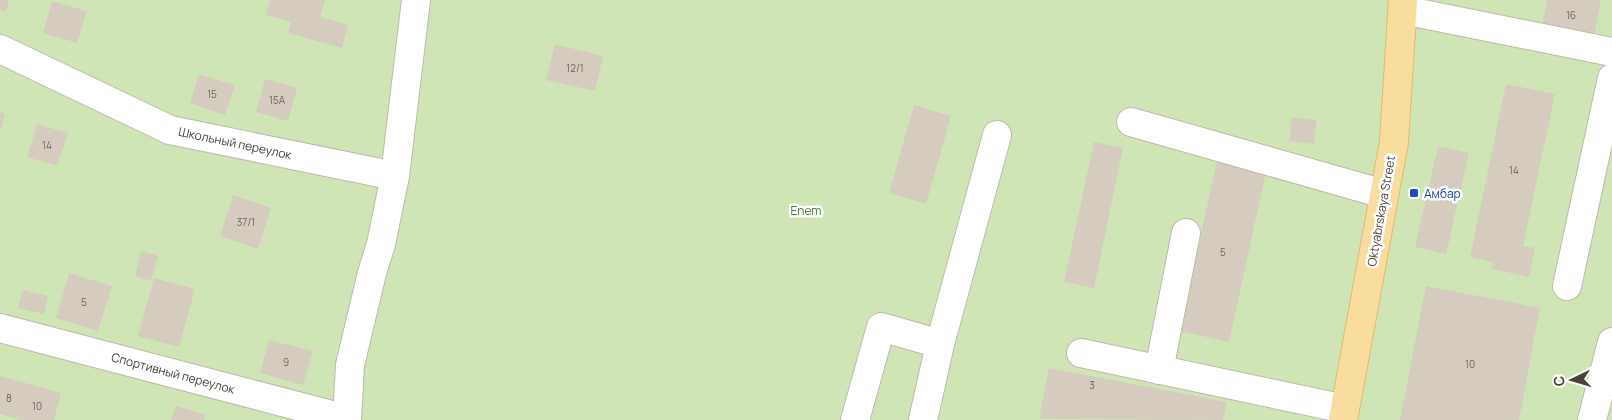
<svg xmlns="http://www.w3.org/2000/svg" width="1612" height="420" viewBox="0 0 1612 420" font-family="Manrope,sans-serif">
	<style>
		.green { fill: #d0e5b5 }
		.building { fill: #d5ccbf }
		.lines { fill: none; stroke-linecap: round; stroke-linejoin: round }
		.minor-casing { stroke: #bfb8ac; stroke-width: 30 }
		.major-casing { stroke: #ddba6e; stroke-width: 30 }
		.minor { stroke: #fff; stroke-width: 28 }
		.major { stroke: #f8dd9e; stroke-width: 28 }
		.transit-dot { fill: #1a4fb4; stroke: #fff; stroke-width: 2 }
		.labels { text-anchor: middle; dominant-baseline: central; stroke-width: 5; stroke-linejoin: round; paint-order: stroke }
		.number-label { font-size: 10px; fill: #6a645a }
		.street-label { font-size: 12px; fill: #474138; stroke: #fff }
		.transit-label { font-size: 12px; fill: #164399; stroke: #fff; text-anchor: start }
		.park-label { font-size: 12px; fill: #4b762e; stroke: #fff }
	</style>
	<rect width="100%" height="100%" fill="#f4f0e9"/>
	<path class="green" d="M0,0H1612V420H0Z"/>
	<path class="building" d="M0,0H9L6,11L0,10Z
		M270,0H325L320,17L348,25L342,48L288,33L291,22L266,15Z
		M1547,0H1601L1593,41L1541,31Z
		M52,1L87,11L77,43L43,33Z
		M555,44L603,56L595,91L546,80Z
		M199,74L235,85L225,115L190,103Z
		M265,79L297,88L288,121L256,112Z
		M1506,84L1555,94L1523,246L1535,248L1529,277L1492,269L1493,262L1470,257Z
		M914,105L951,116L926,204L889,193Z
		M0,112L5,114L1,130H0Z
		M1292,117L1316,120L1314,144L1289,141Z
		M37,124L68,133L57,166L27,157Z
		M1094,142L1123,148L1094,288L1064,282Z
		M1438,146L1469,153L1446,254L1415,247Z
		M1217,161L1266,172L1229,342L1180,331Z
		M233,195L271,208L258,249L220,236Z
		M141,251L158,256L151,281L135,276Z
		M69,273L112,286L98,331L56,318Z
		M154,278L195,289L179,347L138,336Z
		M1426,286L1540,308L1519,420H1400Z
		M23,290L48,296L44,314L18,308Z
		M269,340L313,351L303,385L260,373Z
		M1049,368L1227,402L1223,420L1039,419Z
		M0,376L61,393L54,420H21L0,414Z
		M176,406L206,415L204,420H171Z"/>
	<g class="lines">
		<g class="minor-casing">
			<path id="minor" d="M1403,10L1612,52
				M0,49L170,130L395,176
				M1131,122L1384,194
				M1567,286L1612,78
				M0,328L347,419
				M1081,353L1345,409
				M1159,370L1186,233
				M347,420L350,365L372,273L381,244L395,176L416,0
				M855,420L881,327L940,344
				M923,420L940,344L997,135
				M1592,420L1612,342"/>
		</g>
		<g class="major-casing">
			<path id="major" d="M1343,420L1394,142L1403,0"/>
		</g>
		<use href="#minor" class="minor"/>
		<use href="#major" class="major"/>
	</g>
	<rect class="transit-dot" x="1409" y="188" width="10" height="10" rx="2.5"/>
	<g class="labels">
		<g class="number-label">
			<text x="1571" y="15">16</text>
			<text x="575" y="68">12/1</text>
			<text x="212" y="94">15</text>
			<text x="277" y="100">15А</text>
			<text x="47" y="145">14</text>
			<text x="1514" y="170">14</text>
			<text x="246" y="222">37/1</text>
			<text x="1223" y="252">5</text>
			<text x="84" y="302">5</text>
			<text x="286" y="362">9</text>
			<text x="1470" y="364">10</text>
			<text x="1092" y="385">3</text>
			<text x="9" y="398">8</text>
			<text x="37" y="406">10</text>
		</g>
		<g class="street-label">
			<text transform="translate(235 143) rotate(12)">Школьный переулок</text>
			<text transform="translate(1381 211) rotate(-80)">Oktyabrskaya Street</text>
			<text transform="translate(173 373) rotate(15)">Спортивный переулок</text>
		</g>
		<g class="transit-label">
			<text x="1424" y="193">Амбар</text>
		</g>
		<g class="park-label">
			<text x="806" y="210">Enem</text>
		</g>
	</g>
	<g transform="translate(1572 380) rotate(265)" stroke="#ffffff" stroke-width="4" paint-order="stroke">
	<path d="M0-4L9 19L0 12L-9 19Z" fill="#474138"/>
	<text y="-8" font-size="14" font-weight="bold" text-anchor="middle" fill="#474138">С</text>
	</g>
</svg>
